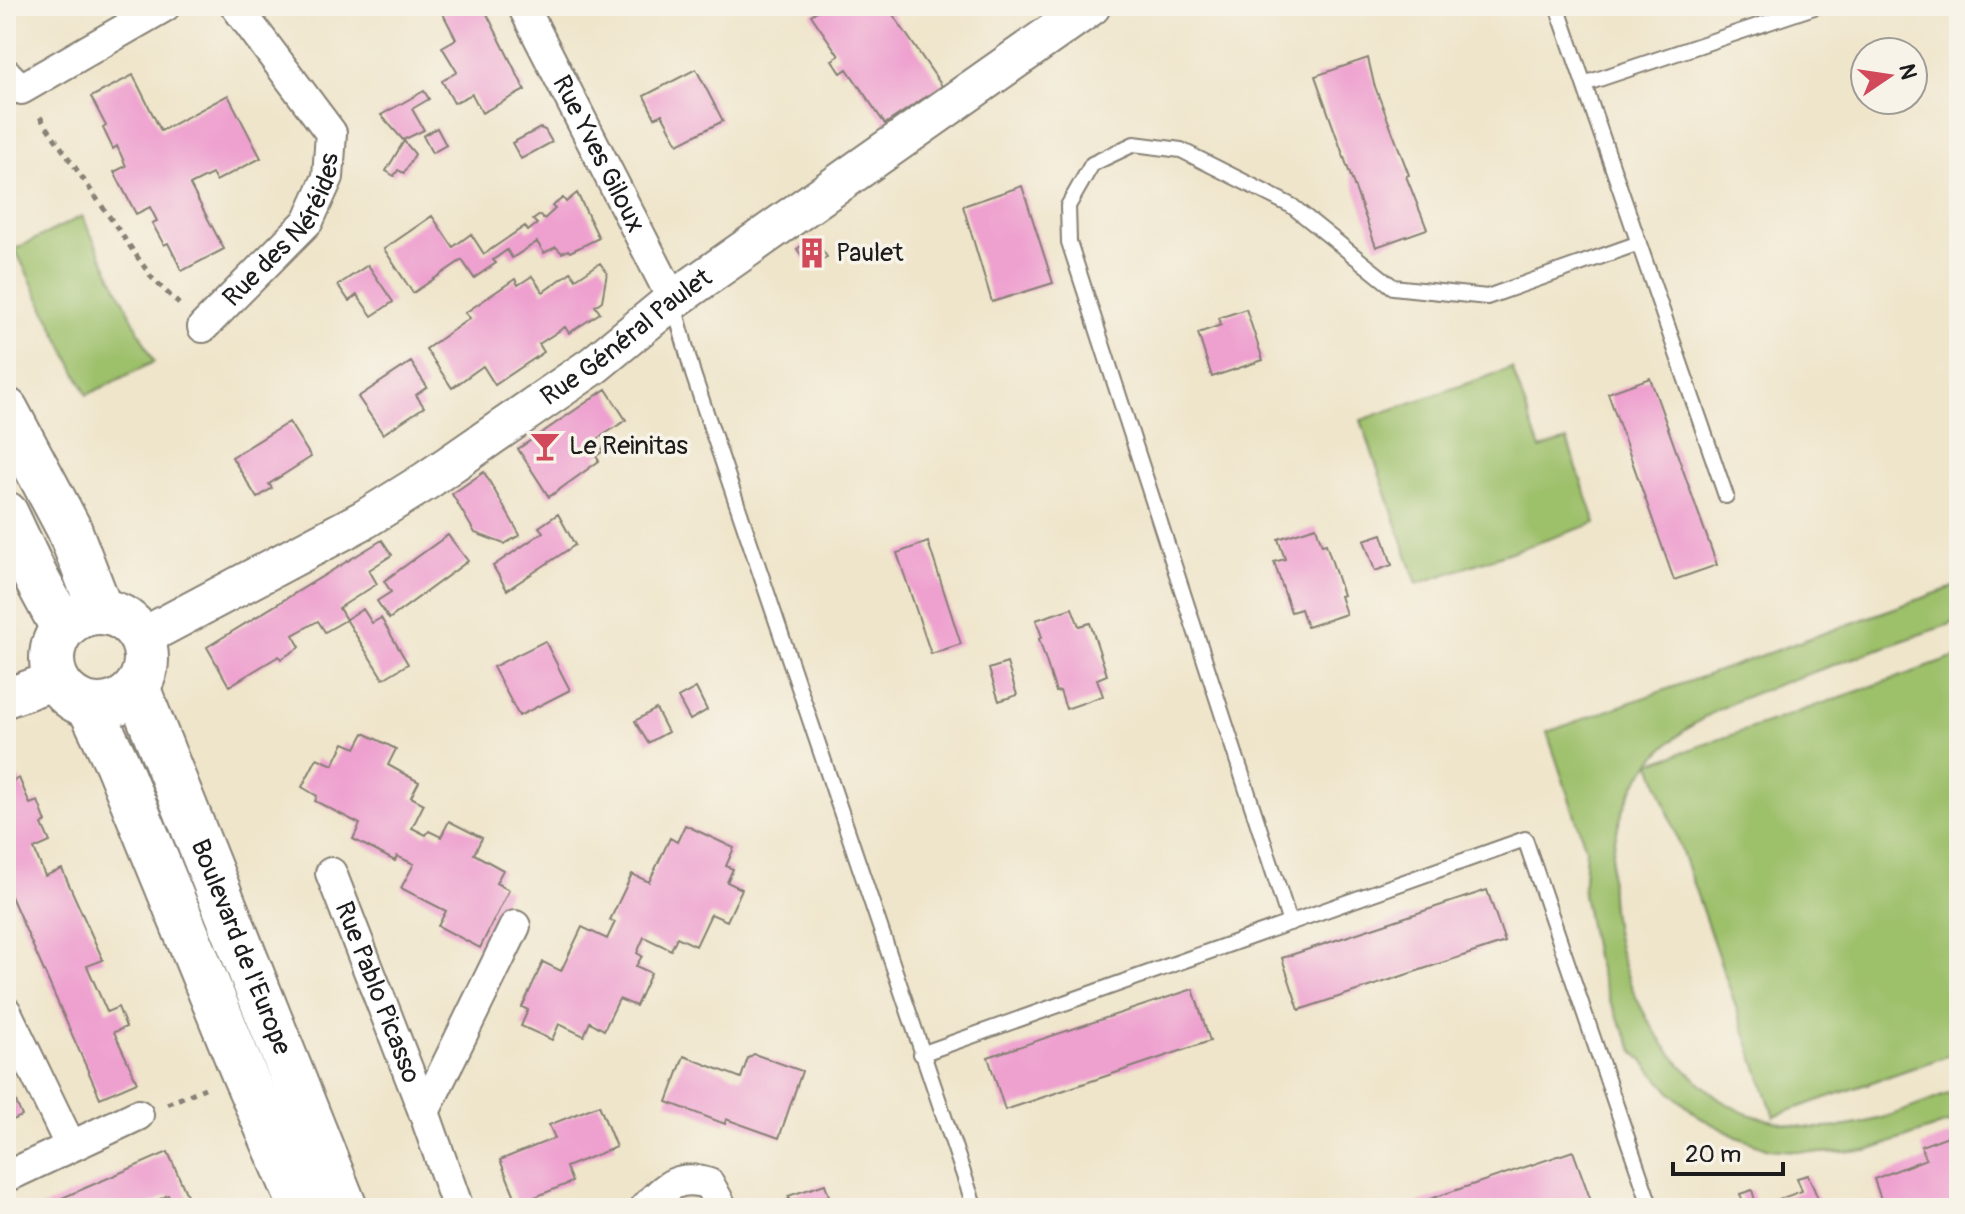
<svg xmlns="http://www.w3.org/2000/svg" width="1965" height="1214" viewBox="0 0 1965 1214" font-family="Pangolin,sans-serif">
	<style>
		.green { fill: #9dc06a; stroke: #5c6e43; stroke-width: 2 }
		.building { fill: #eea0cf }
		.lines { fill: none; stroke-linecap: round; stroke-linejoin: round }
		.service-casing { stroke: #868074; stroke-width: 18 }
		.minor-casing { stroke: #868074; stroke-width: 34 }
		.tertiary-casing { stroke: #868074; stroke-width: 42 }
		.primary-casing { stroke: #868074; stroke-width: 48 }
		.path { stroke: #868074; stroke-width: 5; stroke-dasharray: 6 6; stroke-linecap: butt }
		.service { stroke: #fff; stroke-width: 14 }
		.minor { stroke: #fff; stroke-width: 30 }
		.tertiary { stroke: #fff; stroke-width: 38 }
		.primary { stroke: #fff; stroke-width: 44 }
		.labels { text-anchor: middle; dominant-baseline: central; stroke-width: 7; stroke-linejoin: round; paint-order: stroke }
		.street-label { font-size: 26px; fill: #1c1c1c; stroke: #f7f3e8 }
		.poi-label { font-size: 26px; fill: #1c1c1c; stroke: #f7f3e8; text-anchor: start }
	</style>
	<rect width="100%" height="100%" fill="#f7f3e8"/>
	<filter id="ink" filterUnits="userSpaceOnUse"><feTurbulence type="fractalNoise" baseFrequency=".0125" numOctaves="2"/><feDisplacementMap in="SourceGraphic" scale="16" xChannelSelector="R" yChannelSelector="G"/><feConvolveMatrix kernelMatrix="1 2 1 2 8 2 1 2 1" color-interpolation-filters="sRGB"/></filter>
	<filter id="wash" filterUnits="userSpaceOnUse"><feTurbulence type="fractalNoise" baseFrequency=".006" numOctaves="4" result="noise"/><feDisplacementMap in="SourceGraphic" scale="32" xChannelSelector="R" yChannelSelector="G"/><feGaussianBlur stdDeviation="1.8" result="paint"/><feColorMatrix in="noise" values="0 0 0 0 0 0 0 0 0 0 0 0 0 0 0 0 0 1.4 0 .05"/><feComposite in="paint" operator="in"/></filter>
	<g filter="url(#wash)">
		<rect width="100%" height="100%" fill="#efe5cb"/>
		<path class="green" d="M82,216L154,362L87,395L15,249Z
			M1512,368L1540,449L1567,440L1596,523L1417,584L1361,420Z
			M1959,585V621C1913,637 1868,653 1822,669C1766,689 1710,705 1666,746C1572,833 1608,1005 1698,1081C1712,1093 1730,1108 1748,1114C1772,1121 1801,1129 1826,1128C1871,1127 1916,1105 1959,1090V1119L1867,1151L1821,1153L1769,1149L1737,1137L1699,1117L1671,1093L1634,1051L1609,1000L1595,956L1583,894L1586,849L1547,732Z
			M1959,656V1052L1774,1116L1651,763Z"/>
		<g id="blocks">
			<path class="building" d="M439,6H483L525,90L482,113L472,94L454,103L442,81L457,72L442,47L456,39Z
				M824,6H887L942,86L885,124L847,69L841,73L832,60L839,56L811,15Z
				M1368,58L1374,84L1409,175L1406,176L1427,229L1376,247L1315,76Z
				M696,69L723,121L678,144L662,114L655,118L644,96Z
				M133,75L161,131L228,95L261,158L216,181L212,174L190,185L224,249L182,271L168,243L164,245L152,223L157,221L150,207L136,214L114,172L126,166L117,146L113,149L103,128L106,126L91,97Z
				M424,91L429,99L412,109L424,130L403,140L381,115Z
				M437,128L446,145L432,153L423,136Z
				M540,128L545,130L552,142L521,159L512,143Z
				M404,141L415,154L404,173L398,170L394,176L386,171Z
				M1022,186L1053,283L992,302L963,206Z
				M577,193L599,238L570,252L568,250L562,253L556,247L544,253L537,242L512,258L507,250L493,260L496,263L474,278L462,260L413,293L384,249L432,216L453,247L471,234L484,254L525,226L528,231L537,224L533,220L540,215L544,219L555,209L552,206L563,198L566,202Z
				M814,238L827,257L811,268L797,249Z
				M600,263L607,273L602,301L595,306L600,313L569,333L565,327L539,344L544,352L495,385L483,366L452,388L426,349L470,318L465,313L515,279L518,285L532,276L543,292L571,272L576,279Z
				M368,265L393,302L372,316L357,295L349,301L338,285Z
				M1246,309L1263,360L1212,377L1198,333L1221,325L1219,318Z
				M411,362L427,387L416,395L424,407L383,434L358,397Z
				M1650,378L1717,565L1674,580L1608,393Z
				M606,389L626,420L596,440L604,451L596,456L599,461L549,497L518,449Z
				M289,422L311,457L269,484L272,488L257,498L232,457Z
				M484,472L520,535L504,544L475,533L452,494Z
				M558,514L575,545L507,590L493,566L543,532L539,527Z
				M1316,527L1322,545L1326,544L1343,595L1340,596L1346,614L1307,627L1301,609L1291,612L1274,562L1285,559L1278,539Z
				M1382,534L1392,565L1375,571L1364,540Z
				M448,535L468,561L389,619L377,601L391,592L384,581Z
				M382,540L392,555L369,570L377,584L339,608L346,620L325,632L318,621L293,635L300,647L281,659L279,656L229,686L207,647Z
				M928,542L961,644L931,654L897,553Z
				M1072,608L1079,626L1090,623L1107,675L1097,679L1103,696L1066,709L1060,691L1056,692L1039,639L1042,637L1036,620Z
				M363,609L372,623L381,618L408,664L383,679L346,619Z
				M545,641L570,690L519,716L493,667Z
				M1007,663L1017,695L999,701L989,669Z
				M696,688L707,710L690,720L678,698Z
				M656,709L668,732L648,743L635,721Z
				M364,733L396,749L388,765L419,782L411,797L424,804L412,828L426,835L429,831L441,837L449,821L482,838L474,854L503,870L496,883L509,890L480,948L438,926L446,911L401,888L414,864L397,856L395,861L353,839L360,824L315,801L317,796L302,787L317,758L333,765L344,743L356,748Z
				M19,778L30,804L38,801L46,822L42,824L50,842L34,849L45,876L62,869L103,960L87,966L107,1012L118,1007L126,1027L114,1032L137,1082L100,1098L6,885V784Z
				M685,825L734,848L726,866L733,869L727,882L742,889L727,921L711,914L696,946L677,937L671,950L644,937L637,953L642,956L636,966L651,973L636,1006L619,999L604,1030L590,1022L584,1036L559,1024L552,1040L521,1026L528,1010L522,1007L543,962L561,971L582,927L607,939L615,922L610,920L632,874L649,882L670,838L677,842Z
				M1487,890L1505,942L1299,1010L1282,958Z
				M1193,989L1210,1041L1005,1110L988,1057Z
				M754,1054L802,1071L779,1138L726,1119L725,1124L667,1102L684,1056L741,1078L748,1058Z
				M14,1097L22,1116L6,1123V1100Z
				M599,1105L616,1147L566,1167L572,1182L518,1204L500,1160L555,1138L549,1125Z
				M1959,1132V1208H1884L1874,1179L1926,1159L1921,1146Z
				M1573,1151L1591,1201L1572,1208H1403Z
				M168,1152L190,1202L175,1208L168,1195L143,1208H39Z
				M1808,1175L1822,1208H1745L1740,1194L1752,1190L1757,1207L1802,1191L1797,1178Z
				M825,1184L833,1208H780L778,1203L790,1199L788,1196Z"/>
		</g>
	</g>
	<g filter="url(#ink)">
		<use href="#blocks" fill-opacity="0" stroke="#868074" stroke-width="2"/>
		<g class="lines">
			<g class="service-casing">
				<path id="service" d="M1557,6L1726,496
					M1584,84L1817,6
					M673,301L693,374L975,1208
					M1290,923L1069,242L1068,206L1092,164L1134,144L1181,150L1292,206L1393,287L1487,297L1639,243
					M921,1054L1525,839L1651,1208"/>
			</g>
			<g class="minor-casing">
				<g id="minor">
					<path id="s1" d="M523,6L673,300"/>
					<path d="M6,74L21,89L165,6"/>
					<path id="s2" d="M203,327L308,221L328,177L331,133L236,6"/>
					<path id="s3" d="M331,873L424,1112L458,1208"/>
					<path d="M6,1012L70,1145"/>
					<path d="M424,1112L515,926"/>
					<path d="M6,1177L138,1115"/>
					<path d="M645,1208C666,1187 678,1173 709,1184L722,1208"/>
				</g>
			</g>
			<g class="tertiary-casing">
				<g id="tertiary">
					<path id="s4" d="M141,638L365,519L426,481L594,365L673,300L1091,6"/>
					<path d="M6,698L55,680"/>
				</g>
			</g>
			<g class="primary-casing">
				<g id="primary">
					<path d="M6,410L69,529L101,612"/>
					<path d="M6,514L36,578L63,628"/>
					<circle cx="99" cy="659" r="47"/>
					<path id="s5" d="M137,687L345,1208"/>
					<path d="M90,707L117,763L243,1072L302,1208"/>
				</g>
			</g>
			<path class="path" d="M40,117L152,278L179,304
				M167,1104L205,1088"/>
			<use href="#service" class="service"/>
			<use href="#minor" class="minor"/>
			<use href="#tertiary" class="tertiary"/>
			<use href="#primary" class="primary"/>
		</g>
	</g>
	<defs>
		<g id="building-bare" transform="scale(2.4)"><path d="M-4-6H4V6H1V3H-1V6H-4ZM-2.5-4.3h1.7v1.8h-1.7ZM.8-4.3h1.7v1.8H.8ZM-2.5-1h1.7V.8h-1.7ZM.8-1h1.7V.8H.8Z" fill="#d1495b" stroke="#f7f3e8" stroke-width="2.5" paint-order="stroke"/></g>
		<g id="bar-bare" transform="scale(2.4)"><path d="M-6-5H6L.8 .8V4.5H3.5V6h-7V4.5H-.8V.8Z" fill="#d1495b" stroke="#f7f3e8" stroke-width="2.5" paint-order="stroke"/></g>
	</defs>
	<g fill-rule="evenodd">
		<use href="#building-bare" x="812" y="253"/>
		<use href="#bar-bare" x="545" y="446"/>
	</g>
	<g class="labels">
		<g class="street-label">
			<text stroke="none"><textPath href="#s1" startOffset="166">Rue Yves Giloux</textPath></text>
			<text stroke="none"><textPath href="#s2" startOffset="128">Rue des Néréides</textPath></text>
			<text stroke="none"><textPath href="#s4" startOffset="572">Rue Général Paulet</textPath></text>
			<text stroke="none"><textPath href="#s5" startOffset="280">Boulevard de l'Europe</textPath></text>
			<text stroke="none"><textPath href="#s3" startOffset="128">Rue Pablo Picasso</textPath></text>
		</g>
		<g class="poi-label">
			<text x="836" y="253">Paulet</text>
			<text x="569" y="446">Le Reinitas</text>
		</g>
	</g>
	<rect width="1965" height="1214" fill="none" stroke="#f7f3e8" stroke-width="32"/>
	<g transform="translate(1889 76) rotate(77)"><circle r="38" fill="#f7f3e8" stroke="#9f9d96" stroke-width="2"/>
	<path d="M0-6L14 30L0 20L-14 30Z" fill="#d1495b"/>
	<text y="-12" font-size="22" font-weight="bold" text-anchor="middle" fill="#1c1c1c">N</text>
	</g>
	<path d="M1673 1162v12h110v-12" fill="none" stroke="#1c1c1c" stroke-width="4"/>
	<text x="1685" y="1162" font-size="24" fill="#1c1c1c" stroke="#f7f3e8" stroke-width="6" paint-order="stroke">20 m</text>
</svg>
